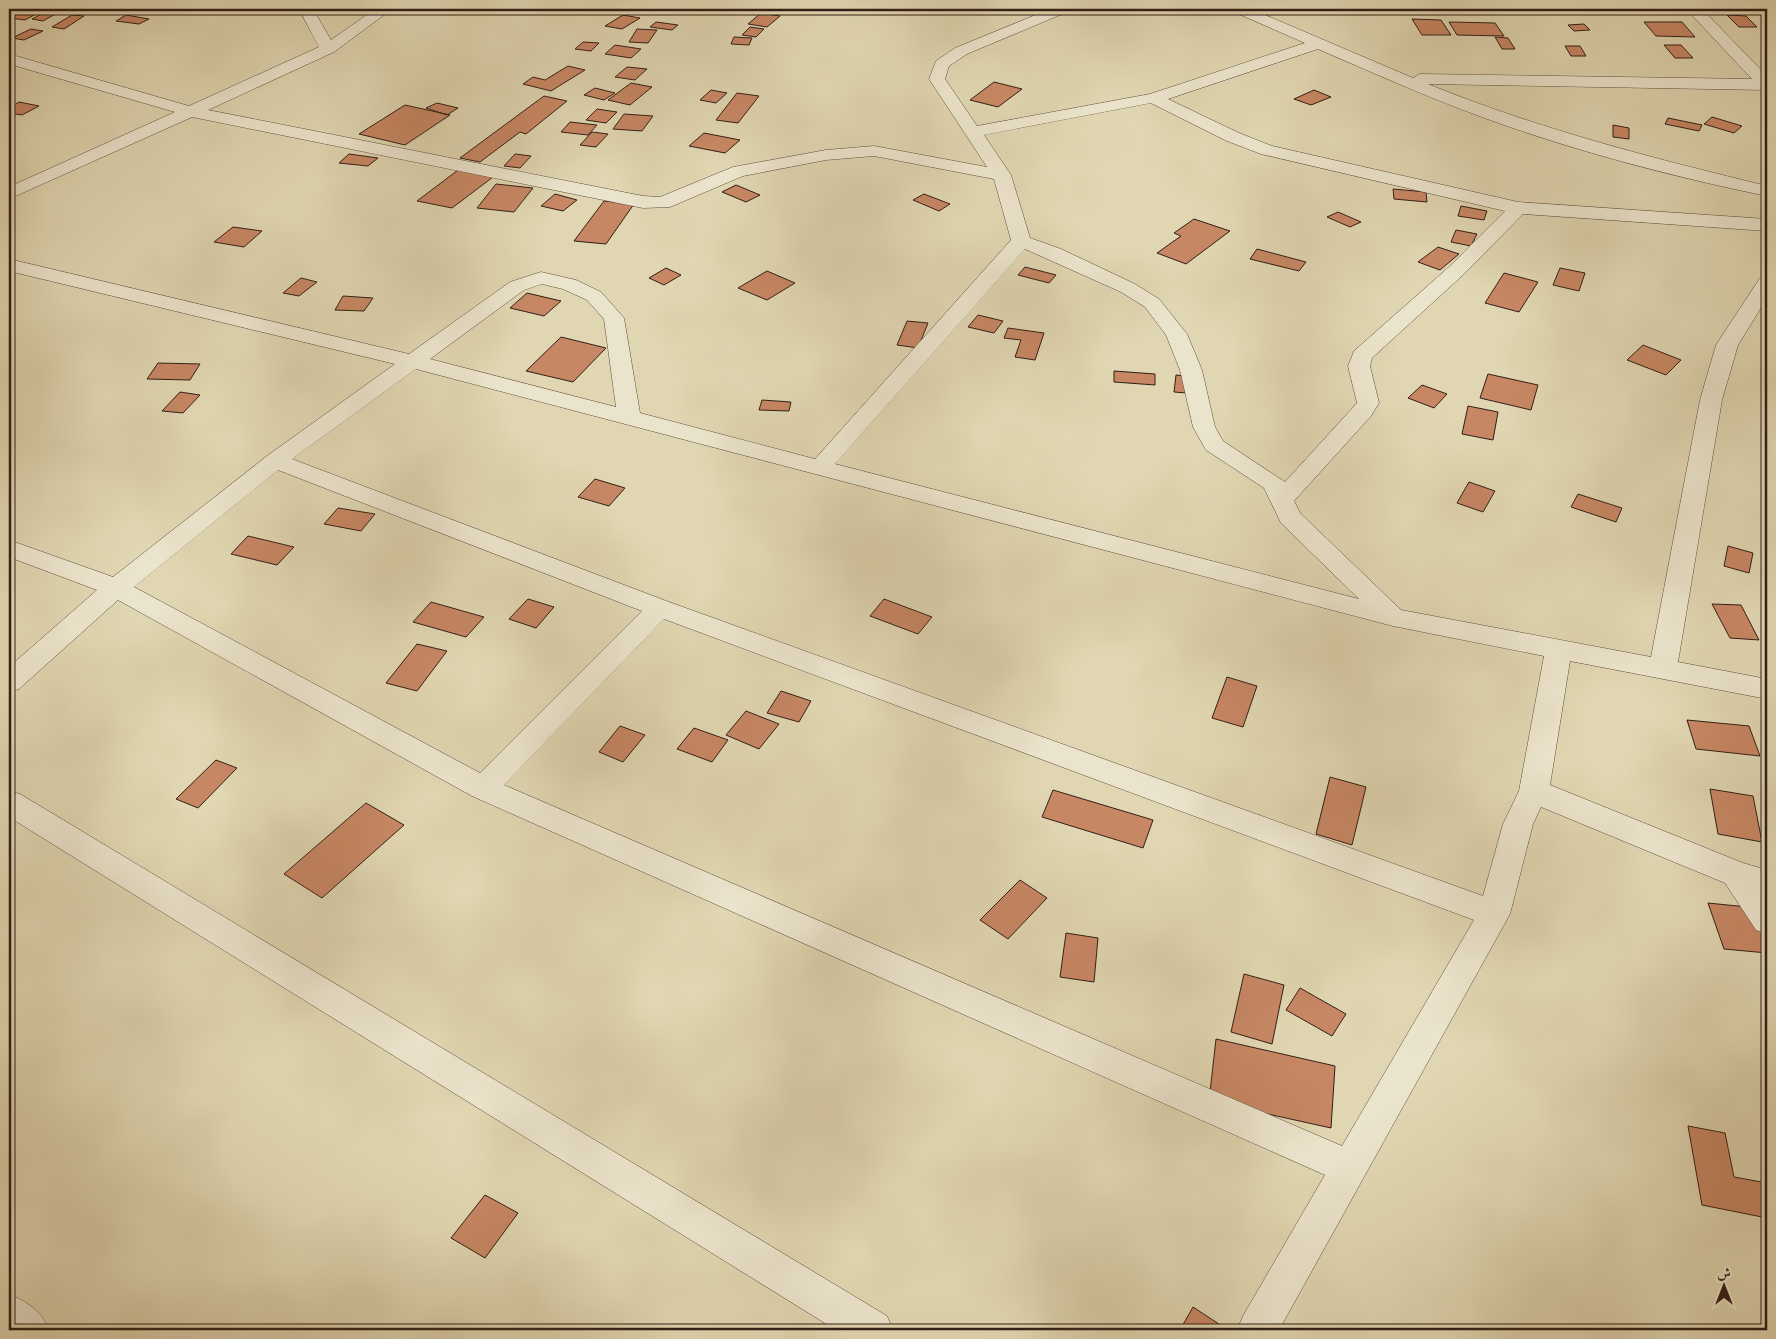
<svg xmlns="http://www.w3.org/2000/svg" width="1776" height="1339" viewBox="0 0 1776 1339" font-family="'EB Garamond',Amiri,serif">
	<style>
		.building { fill: #c78764; stroke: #321e16 }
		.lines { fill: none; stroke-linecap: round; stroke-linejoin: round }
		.minor-casing { stroke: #5e4c3d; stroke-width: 1 }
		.minor { fill: #ebe4cc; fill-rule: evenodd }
	</style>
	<rect width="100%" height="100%" fill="#e0d6b1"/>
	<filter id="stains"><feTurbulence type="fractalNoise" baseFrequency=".004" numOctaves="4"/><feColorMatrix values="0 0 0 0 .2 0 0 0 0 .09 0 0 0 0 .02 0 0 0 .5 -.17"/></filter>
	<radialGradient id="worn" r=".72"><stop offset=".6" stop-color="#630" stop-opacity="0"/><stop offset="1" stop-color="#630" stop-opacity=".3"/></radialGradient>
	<path class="building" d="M26,9H45L25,20L10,18Z
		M47,11L59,12L43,21L32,19Z
		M761,13L780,16L767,27L748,24Z
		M72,15L84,16L64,29L52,27Z
		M126,15L149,19L139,24L116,21Z
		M623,15L640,18L622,29L605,26Z
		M1727,15L1746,16L1757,27H1739Z
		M1412,19L1441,20L1451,35H1422Z
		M656,22L678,25L672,30L650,27Z
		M1449,22L1495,23L1504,36L1457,35Z
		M1644,22H1682L1695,37L1656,36Z
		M1584,24L1590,30L1574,31L1568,25Z
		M750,27L764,29L756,37L742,35Z
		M31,29L43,31L24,40L12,38Z
		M637,29L657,30L648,43L629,42Z
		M734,37L752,38L749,45L731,44Z
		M1495,37L1508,38L1515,49H1502Z
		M583,42L599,43L591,51L575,49Z
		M615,45L641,49L631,58L605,54Z
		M1664,45H1681L1693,58H1675Z
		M1565,46H1580L1586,56H1571Z
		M568,66L585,70L551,91L523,84L533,77L545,80Z
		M627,67L647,69L635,80L615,77Z
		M994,82L1022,89L998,107L970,100Z
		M631,83L652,87L630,105L608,100Z
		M595,88L615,93L604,100L584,95Z
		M711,90L727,93L716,103L700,100Z
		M1314,90L1331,97L1311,105L1294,99Z
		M737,93L759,96L738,123L716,120Z
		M544,96L567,101L526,134L520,132L480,162L460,158Z
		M19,102L39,106L22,115L9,113V108Z
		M437,103L458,108L447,115L426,108Z
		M405,105L450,115L405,145L359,134Z
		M597,109L617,112L606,123L586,120Z
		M624,114L653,116L642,131L613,129Z
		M1712,117L1742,126L1734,133L1704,124Z
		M1668,118L1702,125L1699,131L1665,124Z
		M570,122L597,125L588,135L561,132Z
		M1613,125L1629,128V139L1613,137Z
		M592,132L608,134L596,147L580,145Z
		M704,133L740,140L725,153L689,146Z
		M349,154L378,158L368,166L339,163Z
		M515,154L531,156L520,168L504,166Z
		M462,167L497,174L452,208L417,201Z
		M496,184L533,188L514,212L477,208Z
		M736,185L760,195L746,202L722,192Z
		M1393,189L1426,192L1427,202L1394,199Z
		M555,194L577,200L563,211L541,206Z
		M924,194L950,204L939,211L913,200Z
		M604,201L634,204L606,244L574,241Z
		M1461,206L1487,211L1484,220L1458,216Z
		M1338,212L1361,222L1350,227L1327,217Z
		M1194,219L1230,231L1186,264L1157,253L1181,236L1174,233Z
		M233,227L262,231L244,247L214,242Z
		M1456,230L1477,234L1471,246L1451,242Z
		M1438,247L1459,254L1440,270L1418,262Z
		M1257,249L1306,262L1299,271L1250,259Z
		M1025,267L1056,275L1049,283L1018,275Z
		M666,268L681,275L664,285L649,278Z
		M1560,268L1585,273L1579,291L1553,285Z
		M767,271L795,283L767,300L738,288Z
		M1504,273L1538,282L1519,312L1485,303Z
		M301,278L317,282L299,296L283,293Z
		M527,293L561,301L544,316L510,308Z
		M343,296L373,298L364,311L335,310Z
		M978,315L1003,321L994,333L968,327Z
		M907,321L928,323L918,348L897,345Z
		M1008,328L1044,333L1035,360L1015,357L1021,340L1004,338Z
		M561,337L606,348L573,382L526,371Z
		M1643,345L1681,360L1666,375L1627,360Z
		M158,363L200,364L190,380L147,379Z
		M1114,371L1155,374V385L1114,382Z
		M1488,374L1538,385L1531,410L1480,398Z
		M1176,375L1201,378L1200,394L1174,392Z
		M1422,385L1447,394L1434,408L1408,398Z
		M180,392L200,395L183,413L162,411Z
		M762,400L791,402L789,411L759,410Z
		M1468,406L1498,412L1493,440L1462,434Z
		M595,479L625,488L609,506L578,497Z
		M1469,482L1495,491L1483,512L1457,503Z
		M1578,494L1622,508L1616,522L1571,507Z
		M338,508L375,514L361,531L324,524Z
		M248,536L294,547L277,565L231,554Z
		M1728,546L1753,553L1749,573L1724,566Z
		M528,599L554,607L536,628L509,619Z
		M884,599L932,617L918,634L870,616Z
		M431,602L484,617L466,637L413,622Z
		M1712,604L1741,605L1759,640L1730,638Z
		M417,644L447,651L417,691L386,683Z
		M1227,677L1257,686L1243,727L1212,718Z
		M781,691L811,701L799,722L767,713Z
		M746,711L779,724L759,749L726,735Z
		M1687,720L1749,726L1760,756L1696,749Z
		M620,726L645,735L623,762L599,752Z
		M694,728L728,740L712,762L677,749Z
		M216,760L237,768L198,808L176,799Z
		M1330,777L1366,787L1352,845L1316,834Z
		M1710,789L1753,796L1762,842L1718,834Z
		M1053,790L1153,820L1143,848L1042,817Z
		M366,803L404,825L322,898L284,874Z
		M1020,880L1047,898L1008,939L980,920Z
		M1708,903L1767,909V953L1724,949Z
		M1066,933L1098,938L1094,982L1060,977Z
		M1244,974L1284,985L1272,1044L1231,1032Z
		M1300,988L1346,1014L1332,1036L1286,1010Z
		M1216,1039L1335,1066L1331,1128L1209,1101Z
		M1688,1126L1725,1133L1734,1177L1767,1183V1218L1702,1205Z
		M485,1195L518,1213L485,1258L451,1238Z
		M1193,1307L1225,1328L1223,1330H1180Z"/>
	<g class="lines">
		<g class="minor-casing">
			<path id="minor" d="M9,9H19L9,15Z
				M299,9H313L331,40L375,9H392L334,52L208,110L643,196L660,197L733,167L826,150L874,146L987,167L929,79L936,61L955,48L1050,9H1070L1067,12L967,54L949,66L945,79L977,126L1150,94L1305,43L1234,12L1232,9H1251L1413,78L1420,74L1752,79L1686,9H1702L1767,76V90L1428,84C1538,129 1652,158 1767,186V196C1679,178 1590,155 1504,125C1441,103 1380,76 1318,49L1168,99L1239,133L1272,146L1518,202L1767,219V231L1523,214L1463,275L1372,358L1370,366L1379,403L1371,416L1294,501L1300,513L1401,610L1651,657L1700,400L1716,345L1760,278L1767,276V298L1738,345L1722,400L1678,662L1767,679V699L1570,661L1550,785L1743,863L1767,870V934L1756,930L1725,883L1541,807L1533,824L1510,914L1279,1330H1237L1243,1316L1325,1175L472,796L118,600L19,689L9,692V667L97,590L9,557V540L113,577L267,456L395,364L9,271V259L409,354L510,282L541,272L576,280L601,292L624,318L640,413L815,459L1011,240L994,179L874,156L826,160L743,176L670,207L643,208L192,117L9,199V187L175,112L9,64V54L189,106L319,47ZM1151,103L1227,141L1261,154L1505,211L1449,267L1354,351L1348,366L1357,403L1285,482L1223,441L1215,427L1202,370L1187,334L1159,299L1135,284L1061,249L1030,238L1011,175L984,135ZM1025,249L1121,292L1145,307L1166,335L1180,370L1193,427L1206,450L1264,488L1281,523L1359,599L835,464ZM542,284L563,289L587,300L604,319L616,407L430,359L524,290ZM416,369L1393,626L1544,656L1519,791L1503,824L1483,896L669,602L292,459ZM278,470L642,611L480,773L134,587ZM664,619L1474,920L1342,1146L504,785Z
				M9,791L20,794L887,1316L893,1330H836L9,817Z
				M9,1294C27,1302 42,1311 49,1330H9Z"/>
		</g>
		<use href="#minor" class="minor"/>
	</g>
	<rect width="1776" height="1339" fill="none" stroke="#e0d6b1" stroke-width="30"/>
	<rect x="10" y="10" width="1756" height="1319" fill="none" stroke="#321e16" stroke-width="2.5"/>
	<rect x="15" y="15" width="1746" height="1309" fill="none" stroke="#321e16"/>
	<g transform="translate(1724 1286)" stroke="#ebe4cc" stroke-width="4" paint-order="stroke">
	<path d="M0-4L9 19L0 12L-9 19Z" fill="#321e16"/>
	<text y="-8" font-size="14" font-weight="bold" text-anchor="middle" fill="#321e16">ش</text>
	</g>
	<rect width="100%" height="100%" filter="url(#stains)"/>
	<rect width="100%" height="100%" fill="url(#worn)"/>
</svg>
